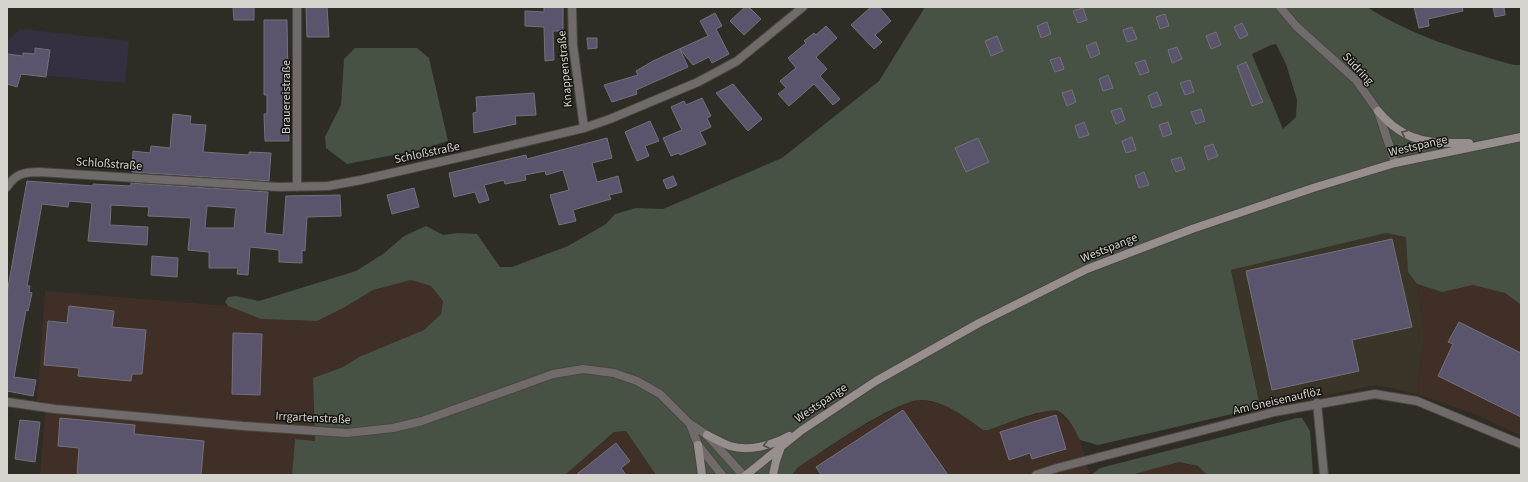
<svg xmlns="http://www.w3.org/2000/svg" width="1528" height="482" viewBox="0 0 1528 482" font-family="'Source Sans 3',sans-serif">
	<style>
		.commercial { fill: #402f26 }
		.built { fill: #3a3528 }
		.education { fill: #343041 }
		.green { fill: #475144; fill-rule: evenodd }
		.building { fill: #5a546d; stroke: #73717a; fill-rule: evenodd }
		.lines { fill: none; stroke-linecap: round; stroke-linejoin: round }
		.minor-casing { stroke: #49473f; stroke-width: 10 }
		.tertiary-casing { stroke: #49473f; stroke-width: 10 }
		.secondary-casing { stroke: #49473f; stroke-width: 10 }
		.minor { stroke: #706b6a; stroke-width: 8 }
		.tertiary { stroke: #706b6a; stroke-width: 8 }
		.secondary { stroke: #978f8e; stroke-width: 8 }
		.oneway { stroke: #504b49 }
		.labels { text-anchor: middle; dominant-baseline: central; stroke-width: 3; stroke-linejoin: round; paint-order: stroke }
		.street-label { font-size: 12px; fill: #d6d4cf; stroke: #151411 }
	</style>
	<rect width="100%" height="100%" fill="#2e2c24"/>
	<path class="commercial" d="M411,280L431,286L443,301L441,314L424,330L361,356L343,367L313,378L315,441L295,439L292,475H40L46,402L37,401L45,291L228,306L261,319L317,321L345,307L373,290Z
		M1417,284L1442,292L1473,285L1505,293L1521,305V436L1477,415L1417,394L1424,334Z
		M923,400L952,407L983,430H988L1048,410L1059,412L1073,427L1080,440L1090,475H792L796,468L861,427L906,402Z
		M626,431L656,475H565L615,432Z
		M1179,462L1199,467L1207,475H1131Z"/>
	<path class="built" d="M1386,233L1406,236L1408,272L1417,284L1424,334L1417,394L1376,385L1261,409L1231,270Z"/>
	<path class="education" d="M21,29L129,41L125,83L7,72V41Z"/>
	<path class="green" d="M925,7H1367C1414,37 1461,50 1514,65H1521V305L1505,293L1473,285L1442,292L1417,284L1408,272L1406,237L1386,233L1231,270L1259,401L1254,409L1098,445L1080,440C1075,430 1069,418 1060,412C1049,405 1001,426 988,430H983C965,417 947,402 923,400C897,398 822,452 797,468L792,475H656L626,431L614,432L565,475H292L295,439L315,441L313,378L343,367L361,356L424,330L441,314L443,301L431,286L411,280L373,290L345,307L317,321L261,319L228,306L225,302L228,297L236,296L259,301L356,271L383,254L404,236L426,226L443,235L457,233L477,234L500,267H512L568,246L606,224L615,214L636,208L663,209L782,158L879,81ZM1276,44L1286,64L1297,100L1296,117L1283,129L1252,54L1271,45Z
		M355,48H417L429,58L448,141L419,150L347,164L326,148L325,137L341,105L344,59Z
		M1297,418H1302L1310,431L1313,475H1207L1198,466L1179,462L1131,475H1091L1100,468Z"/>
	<path class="building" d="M233,7H254V20H234Z
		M306,7H327L329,37H307Z
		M544,7H563V31H553L554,60L545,61L544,27L525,26V11L544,12Z
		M745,7H749L761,19L744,35L730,21Z
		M871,7H879L891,21L875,35L882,42L874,49L851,25Z
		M1414,7H1462L1463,11L1428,19L1429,26L1419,28Z
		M1493,7H1504L1505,15L1495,17Z
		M1083,8L1087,20L1078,23L1073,11Z
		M715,13L722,26L716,29L729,54L712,63L709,57L693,65L680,49L688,67L636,90L637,94L612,102L604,85L638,75L636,71L653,61L708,36L700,21Z
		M1165,14L1169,26L1160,29L1156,17Z
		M264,20H287L289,141H265L264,114H267V95H264Z
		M1047,22L1051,34L1041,38L1037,26Z
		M1242,23L1248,35L1240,39L1234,27Z
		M826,26L837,38L816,57L827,69L820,76L840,99L833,105L814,84L789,106L778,94L786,88L780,81L796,68L788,58L806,43L804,41L814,33L816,35Z
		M1132,27L1137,39L1127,42L1123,30Z
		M1216,32L1221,45L1211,49L1206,36Z
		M997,36L1003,51L991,56L985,41Z
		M587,38H597V48L588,49Z
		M1096,42L1100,54L1091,58L1086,46Z
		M1177,47L1182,59L1172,63L1168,50Z
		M35,48L50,50L46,77L21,74L17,87L7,84V54L23,56V53L35,54Z
		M1060,57L1064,69L1055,72L1050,60Z
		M1145,60L1149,72L1140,75L1135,63Z
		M1246,62L1263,102L1252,106L1237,66Z
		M1108,75L1113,88L1103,91L1099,79Z
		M1190,80L1194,92L1185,95L1180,83Z
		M733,84L762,119L748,131L716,93Z
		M1072,90L1076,102L1067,106L1062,93Z
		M1157,92L1162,105L1152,108L1148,96Z
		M534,93L536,115L515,116L516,124L474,133L473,113L477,112L476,97Z
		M702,98L711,116L707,118L711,127L700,132L706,144L680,155L679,153L671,156L663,138L682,130L671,107L684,101L686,105Z
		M1121,108L1125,120L1116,124L1111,111Z
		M1201,109L1205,121L1196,124L1191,112Z
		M173,114L191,116L190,124L206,125L203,152L249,155V152L271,153L269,181L132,172L133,151L150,153L151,146L170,148Z
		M650,121L659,141L645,146L649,156L637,161L625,132Z
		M1084,122L1089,135L1079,138L1075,126Z
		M1168,122L1172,134L1163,137L1159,125Z
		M1132,137L1136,150L1126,153L1122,141Z
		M607,138L612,158L592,163L597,182L618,176L622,192L609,195L611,199L573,210L576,221L559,225L550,195L569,190L563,170L546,175L545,171L525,175L526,180L505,184L504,180L484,185L489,200L479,203L475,192L454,197L449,173L526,155L527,159Z
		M978,138L989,162L966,172L955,148Z
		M1213,144L1218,156L1208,160L1204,147Z
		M1181,157L1185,169L1176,172L1171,160Z
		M1144,172L1149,185L1139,188L1135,176Z
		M673,176L677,185L667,189L663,180Z
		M27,181L93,186V184L131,186V183L268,192L265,233L283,235L286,196L340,195L341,216L307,217L305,251L302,250V263L279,262V250L250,247L248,275L237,274L238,268H209V252L188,250L191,218L148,216L149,207L111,205L110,225L148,227L147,245L88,241L92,203L69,201L68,207L42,204L27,286H30L29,292L32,293L28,311L26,310L14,377L36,380L33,396L7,391V293ZM207,206L236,208L234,228H205Z
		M414,188L419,207L392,214L387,195Z
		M1392,239L1412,327L1352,340L1359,371L1272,390L1246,271Z
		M152,256L178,258L177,277L151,275Z
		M69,306L114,311L112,327L146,330L142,374H132L131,381L78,376L79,368L44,365L48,321L67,323Z
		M1459,322L1521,353V417L1438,376L1453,344L1448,342Z
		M233,333L262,334L260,395L232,394Z
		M903,410L948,475H821L816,467Z
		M1056,415L1066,449L1032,459L1030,453L1009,460L1000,432Z
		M60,418L135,425L134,434L204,441L201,475H77L79,448L58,446Z
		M20,420L40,422L35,462L15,459Z
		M616,443L630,461L621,468L626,475H576Z"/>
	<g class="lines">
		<g class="minor-casing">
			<path id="minor" d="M297,7V187
				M572,7L573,45L584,128
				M7,187C15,174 24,172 39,172L279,187L328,186L361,180L470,155L584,128L610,119L698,82L737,61L803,7
				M7,402L55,409L243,426L347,433L393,428L422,421L553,374L583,369L614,373L637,381L660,394L689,423
				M1317,403L1324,475
				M1036,475L1057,468L1274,412L1375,394L1417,401L1521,444"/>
		</g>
		<g class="tertiary-casing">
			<path id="tertiary" d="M1280,7L1296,26L1356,80L1378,111L1395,163
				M689,423L707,435L743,475
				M690,424L698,445L722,475"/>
		</g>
		<g class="secondary-casing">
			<path id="secondary" d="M1378,111C1384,118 1391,125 1399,130C1418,144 1446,143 1469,143
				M707,435C715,439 722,443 730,446C749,452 772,445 789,436
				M698,445L702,475
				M746,475L802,430L876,381L979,323L1087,269L1192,229L1313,188L1395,163L1521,137
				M773,475L776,461L781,447"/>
		</g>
		<use href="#minor" class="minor"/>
		<use href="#tertiary" class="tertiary"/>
		<use href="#secondary" class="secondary"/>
	</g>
	<defs><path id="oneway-chevron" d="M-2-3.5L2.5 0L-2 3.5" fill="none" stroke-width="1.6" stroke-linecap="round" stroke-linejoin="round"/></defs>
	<g class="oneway">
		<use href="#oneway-chevron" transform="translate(1404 133) rotate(-155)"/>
		<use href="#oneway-chevron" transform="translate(766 445) rotate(166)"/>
	</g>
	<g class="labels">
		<g class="street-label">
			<text transform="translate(565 69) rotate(-95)">Knappenstraße</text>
			<text transform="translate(1358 69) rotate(47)">Südring</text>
			<text transform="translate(286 97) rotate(-90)">Brauereistraße</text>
			<text transform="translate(1418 146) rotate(-13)">Westspange</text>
			<text transform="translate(427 153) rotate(-12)">Schloßstraße</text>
			<text transform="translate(109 164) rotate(4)">Schloßstraße</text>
			<text transform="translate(1109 248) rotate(-22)">Westspange</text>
			<text transform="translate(1277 401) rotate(-13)">Am Gneisenauflöz</text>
			<text transform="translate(821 403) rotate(-34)">Westspange</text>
			<text transform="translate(313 418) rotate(3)">Irrgartenstraße</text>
		</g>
	</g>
	<rect width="1528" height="482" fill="none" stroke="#d6d4cf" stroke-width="16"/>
</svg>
